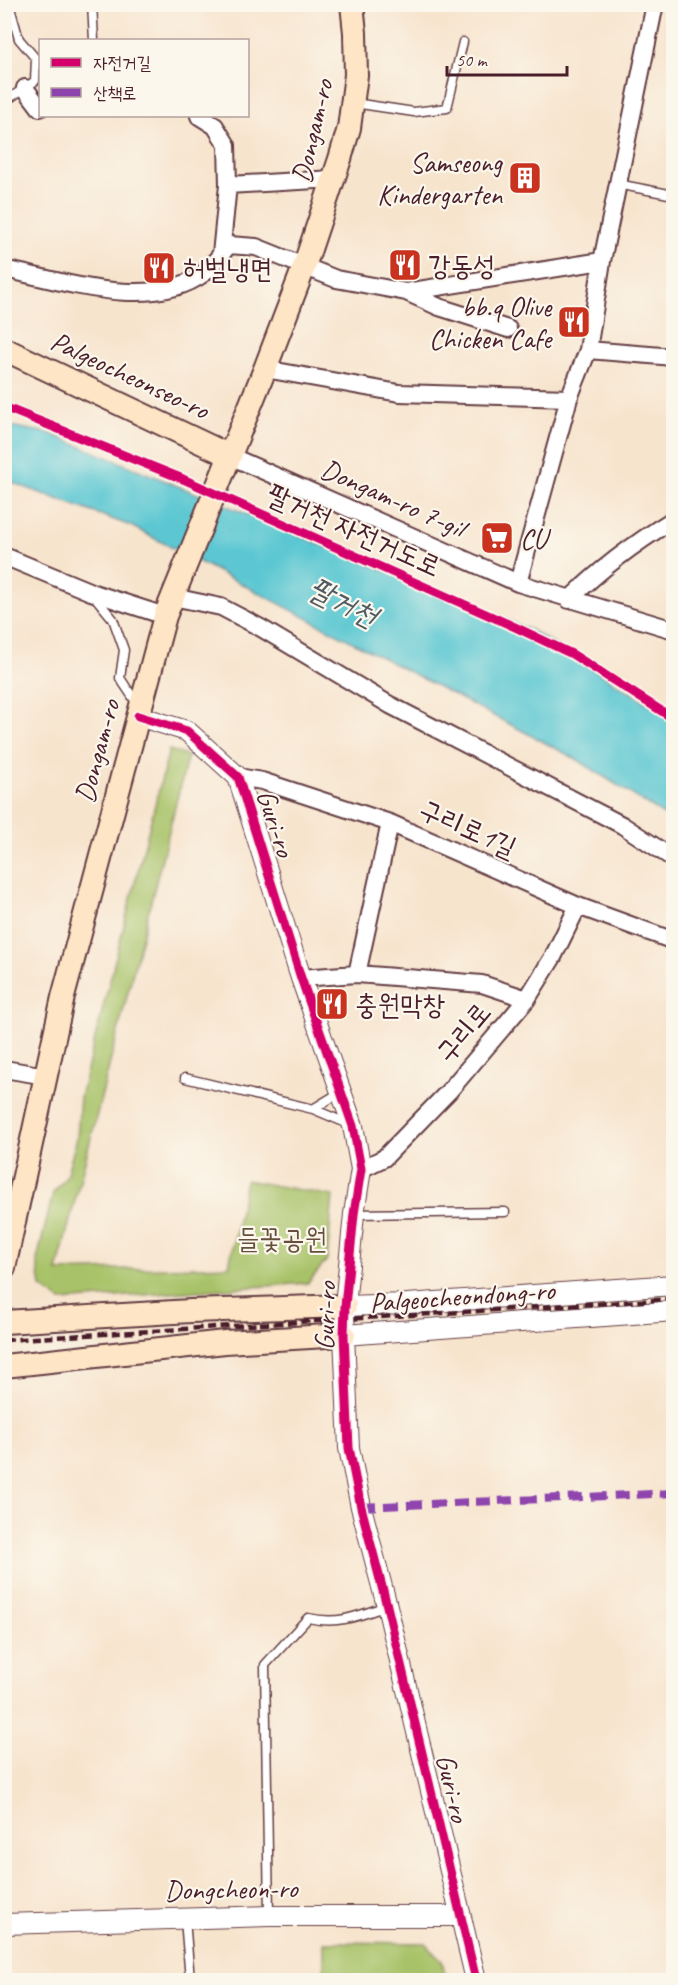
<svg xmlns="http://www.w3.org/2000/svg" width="678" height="1985" viewBox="0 0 678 1985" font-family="Caveat,'Poor Story',sans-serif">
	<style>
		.green { fill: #a7c268; stroke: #78704a; stroke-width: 1.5 }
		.water { fill: #5bc7d2; stroke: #52737e; stroke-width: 1.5 }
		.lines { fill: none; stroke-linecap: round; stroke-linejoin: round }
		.service-casing { stroke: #643d43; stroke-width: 11 }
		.minor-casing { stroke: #643d43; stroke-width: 20 }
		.tertiary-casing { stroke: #643d43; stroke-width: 22 }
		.secondary-casing { stroke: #643d43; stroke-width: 26 }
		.service { stroke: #fff; stroke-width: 8 }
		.minor { stroke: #fff; stroke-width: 16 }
		.tertiary { stroke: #fff; stroke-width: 20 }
		.secondary { stroke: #fee5c5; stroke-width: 22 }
		.rail { stroke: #4a1f2b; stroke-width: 4.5; stroke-dasharray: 9 4.5; stroke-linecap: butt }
		.quiet { stroke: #8e44ad; stroke-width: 8; stroke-dasharray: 15 8; stroke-linecap: butt }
		.cycleway-casing { stroke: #fbf7ec; stroke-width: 13 }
		.cycleway { stroke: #d6006c; stroke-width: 9 }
		.labels { text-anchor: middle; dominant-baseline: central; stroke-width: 4.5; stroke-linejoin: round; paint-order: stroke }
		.street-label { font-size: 28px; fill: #4a1f2b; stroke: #fbf7ec }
		.poi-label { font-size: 28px; fill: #4a1f2b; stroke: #fbf7ec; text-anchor: start }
		.park-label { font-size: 28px; fill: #66503d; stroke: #fbf7ec }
		.water-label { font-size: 30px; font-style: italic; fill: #505a65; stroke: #fbf7ec }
	</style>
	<rect width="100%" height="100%" fill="#fbf7ec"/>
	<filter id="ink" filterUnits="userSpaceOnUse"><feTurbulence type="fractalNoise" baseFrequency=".0167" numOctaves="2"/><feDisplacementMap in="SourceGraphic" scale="12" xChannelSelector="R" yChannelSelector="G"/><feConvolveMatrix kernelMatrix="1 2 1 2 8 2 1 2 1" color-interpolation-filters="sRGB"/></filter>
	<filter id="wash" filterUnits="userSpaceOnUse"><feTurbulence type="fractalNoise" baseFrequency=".008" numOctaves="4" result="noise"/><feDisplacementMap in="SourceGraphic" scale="24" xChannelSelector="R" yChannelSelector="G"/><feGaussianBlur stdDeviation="1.35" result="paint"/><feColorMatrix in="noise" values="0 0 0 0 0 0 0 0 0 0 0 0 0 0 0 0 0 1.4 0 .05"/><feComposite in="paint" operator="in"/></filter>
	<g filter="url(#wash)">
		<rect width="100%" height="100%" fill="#f7e4cd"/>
		<path class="green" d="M169,750L188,756L57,1271L229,1266L246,1180L333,1196L327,1260L308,1283L61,1301L41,1287L37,1260L53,1193L66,1177L77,1138L80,1097Z
			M324,1942L425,1943L442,1961L446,1980H324Z"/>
		<path class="water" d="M4,425L48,433L531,630L673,719V821L578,760L131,526L5,480Z"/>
	</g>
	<g filter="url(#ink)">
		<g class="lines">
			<g class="service-casing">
				<path id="service" d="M9,4L19,39L36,59H40
					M92,4L94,40
					M4,102L35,81L36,59
					M354,103L414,112L447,108L463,42
					M617,184L674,195
					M95,597L113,619L124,650L120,678L138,705
					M185,1078L313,1109
					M341,1092L313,1109L351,1125
					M354,1214L505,1212
					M269,1915L265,1665L308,1618C339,1625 358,1616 386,1606
					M185,1919L190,1980"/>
			</g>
			<g class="minor-casing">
				<path id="minor" d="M25,88L40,108
					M199,116L215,126L227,145L228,185L221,254
					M228,185L334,179
					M4,269C62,281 152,312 204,273C213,265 221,254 229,245L256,247L336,279L406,292L439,307L508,329
					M406,292L602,261
					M588,350L674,357
					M265,369L399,393L569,398
					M230,456L518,583L674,630
					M4,556L91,592L165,616
					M518,583L569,398L588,350L602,261L655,4
					M173,597L221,607L261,628L390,705L622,825L674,859
					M569,600C601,568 635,543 674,519
					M238,777L262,781L390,823L578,906L674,941
					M357,974L390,823
					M301,978L357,974L482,984L527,999
					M4,1069L46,1076
					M361,1169L384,1158L449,1091L527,999L553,957L578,906"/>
			</g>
			<g class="tertiary-casing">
				<path id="tertiary" d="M138,716L187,731L238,777L301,978L353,1126L361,1169L354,1214L345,1306L344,1335L349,1448L361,1507L387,1606L476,1980
					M345,1306L407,1304L674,1285
					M344,1335L674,1311
					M4,1924L269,1916H460"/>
			</g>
			<g class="secondary-casing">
				<path id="secondary" d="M4,349L230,456
					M4,1268L63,997L165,616L265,369L304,267L340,159L349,128L356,75L355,33L352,4
					M4,1322L191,1311L345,1306
					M4,1366L225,1342L344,1335"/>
			</g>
			<use href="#service" class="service"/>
			<use href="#minor" class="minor"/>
			<use href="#tertiary" class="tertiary"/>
			<use href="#secondary" class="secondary"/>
			<path class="rail" d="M4,1340L674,1299"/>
			<path class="quiet" d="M361,1507L674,1493"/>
			<g class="cycleway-casing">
				<path id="cycleway" d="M4,407L183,479L515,627L572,654L674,719
					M138,716L187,731L238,777L301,978L353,1126L361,1169L354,1214L345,1306L344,1335L349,1448L361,1507L387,1606L476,1980"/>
			</g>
			<use href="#cycleway" class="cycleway"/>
		</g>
	</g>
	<defs>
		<g id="building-square" transform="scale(1.725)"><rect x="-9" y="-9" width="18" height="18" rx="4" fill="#c8321e" stroke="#fbf7ec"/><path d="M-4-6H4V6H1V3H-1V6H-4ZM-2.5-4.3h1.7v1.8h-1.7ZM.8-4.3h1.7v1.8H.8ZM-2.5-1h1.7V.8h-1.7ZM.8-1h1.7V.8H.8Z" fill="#fff"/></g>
		<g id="restaurant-square" transform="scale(1.725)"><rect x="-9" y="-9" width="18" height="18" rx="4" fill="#c8321e" stroke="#fbf7ec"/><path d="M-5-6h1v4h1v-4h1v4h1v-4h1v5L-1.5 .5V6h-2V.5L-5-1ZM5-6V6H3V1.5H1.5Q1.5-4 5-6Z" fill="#fff"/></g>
		<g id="supermarket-square" transform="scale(1.725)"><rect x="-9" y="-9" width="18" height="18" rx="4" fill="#c8321e" stroke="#fbf7ec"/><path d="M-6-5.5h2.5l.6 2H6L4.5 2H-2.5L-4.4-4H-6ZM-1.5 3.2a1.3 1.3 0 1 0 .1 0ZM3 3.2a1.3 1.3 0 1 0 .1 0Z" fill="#fff"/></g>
	</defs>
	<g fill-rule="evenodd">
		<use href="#building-square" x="525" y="178"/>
		<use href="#restaurant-square" x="405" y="265"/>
		<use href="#restaurant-square" x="159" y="268"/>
		<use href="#restaurant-square" x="574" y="322"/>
		<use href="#supermarket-square" x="497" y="538"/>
		<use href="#restaurant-square" x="332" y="1004"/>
	</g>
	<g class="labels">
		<g class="street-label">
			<text transform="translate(312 131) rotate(-77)">Dongam-ro</text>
			<text transform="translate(130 375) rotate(25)">Palgeocheonseo-ro</text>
			<text transform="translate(393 498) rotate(24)">Dongam-ro 7-gil</text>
			<text transform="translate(354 530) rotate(24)">팔거천 자전거도로</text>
			<text transform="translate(97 751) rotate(-75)">Dongam-ro</text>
			<text transform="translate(276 823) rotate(72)">Guri-ro</text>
			<text transform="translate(468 828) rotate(24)">구리로1길</text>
			<text transform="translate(463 1032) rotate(-50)">구리로</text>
			<text transform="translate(462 1296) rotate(-4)">Palgeocheondong-ro</text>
			<text transform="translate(325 1316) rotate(-88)">Guri-ro</text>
			<text transform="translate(453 1788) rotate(77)">Guri-ro</text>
			<text transform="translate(231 1889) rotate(-1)">Dongcheon-ro</text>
		</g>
		<g class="poi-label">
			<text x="502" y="162" text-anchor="end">Samseong<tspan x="502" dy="32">Kindergarten</tspan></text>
			<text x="428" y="265">강동성</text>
			<text x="182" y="268">허벌냉면</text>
			<text x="551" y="306" text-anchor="end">bb.q Olive<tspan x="551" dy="32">Chicken Cafe</tspan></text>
			<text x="520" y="538">CU</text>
			<text x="355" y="1004">충원막창</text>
		</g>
		<g class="park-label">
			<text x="282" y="1238">들꽃공원</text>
		</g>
		<g class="water-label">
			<text transform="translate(343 602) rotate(27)">팔거천</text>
		</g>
	</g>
	<rect width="678" height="1985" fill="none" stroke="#fbf7ec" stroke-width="24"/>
	<rect x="39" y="39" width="210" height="78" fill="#fbf7ec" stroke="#b4a19f" stroke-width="1.5"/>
	<rect x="51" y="58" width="30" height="9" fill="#d6006c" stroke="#b4a19f" stroke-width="1.5"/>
	<text x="93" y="69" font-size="18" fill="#4a1f2b">자전거길</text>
	<rect x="51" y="88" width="30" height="9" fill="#8e44ad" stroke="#b4a19f" stroke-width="1.5"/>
	<text x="93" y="99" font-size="18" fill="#4a1f2b">산책로</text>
	<path d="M447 66v9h120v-9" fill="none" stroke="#4a1f2b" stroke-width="3"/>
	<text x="456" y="66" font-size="18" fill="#4a1f2b" stroke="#fbf7ec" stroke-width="4.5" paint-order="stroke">50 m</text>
</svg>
